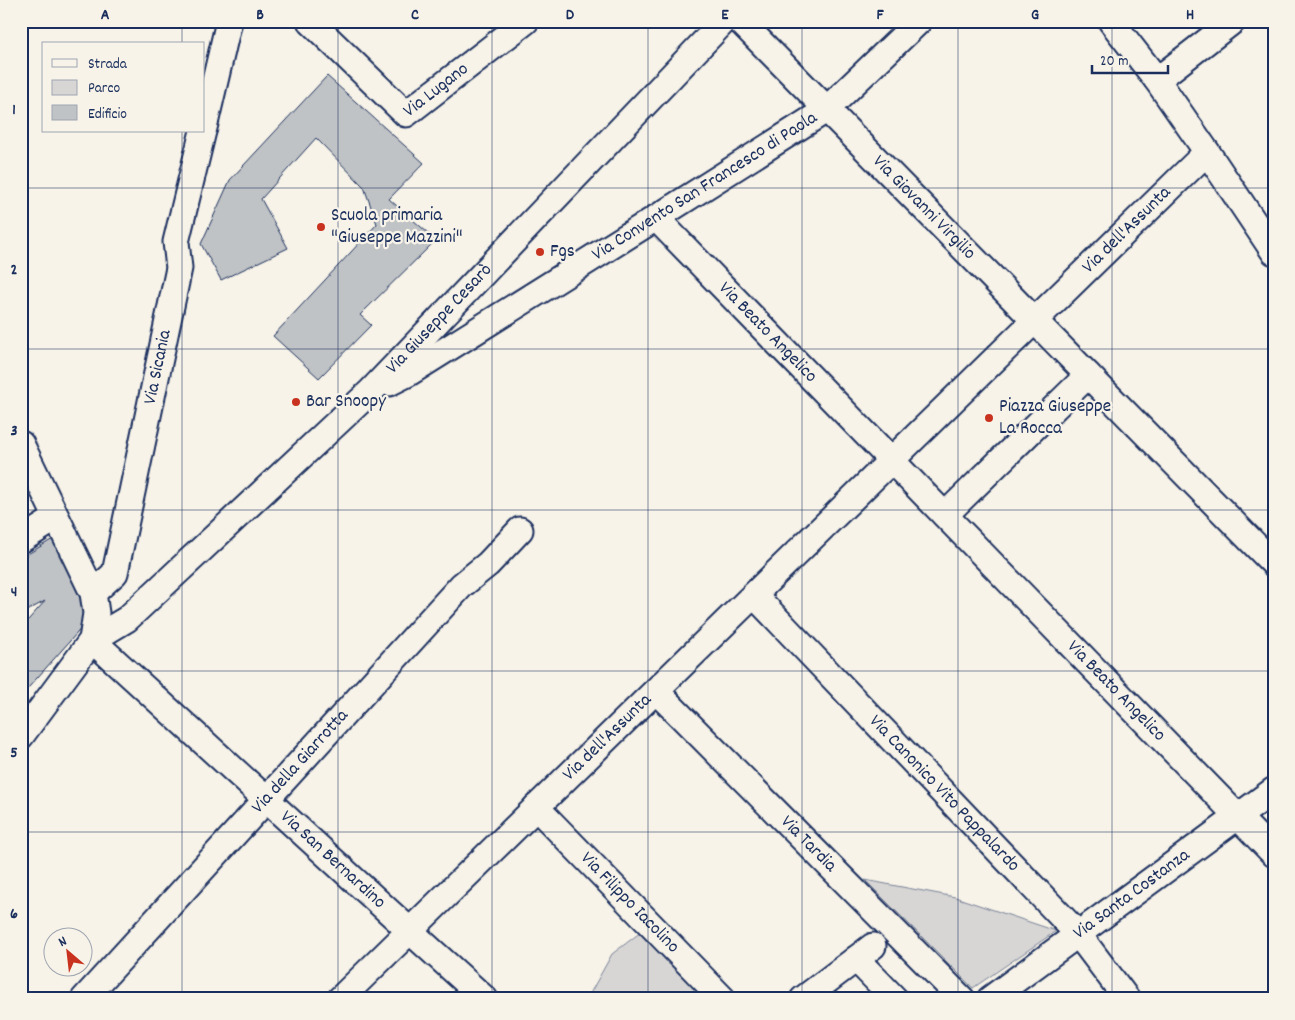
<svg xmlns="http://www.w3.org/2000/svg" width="1295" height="1020" viewBox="0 0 1295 1020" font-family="Dekko,sans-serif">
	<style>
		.green { fill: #d7d6d4; stroke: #798299 }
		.building { fill: #c0c3c5; stroke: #1b2f5e }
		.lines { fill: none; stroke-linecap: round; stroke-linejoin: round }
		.minor-casing { stroke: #1b2f5e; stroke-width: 29 }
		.minor { stroke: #f7f3e8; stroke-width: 25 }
		.grid { fill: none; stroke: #1b2f5e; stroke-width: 1; stroke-opacity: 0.55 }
		.poi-dot { fill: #c8321e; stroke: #f7f3e8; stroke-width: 2 }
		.labels { text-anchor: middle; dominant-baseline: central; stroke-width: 4.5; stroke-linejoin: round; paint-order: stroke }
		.street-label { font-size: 19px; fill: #1b2f5e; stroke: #f7f3e8 }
		.poi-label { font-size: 19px; fill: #1b2f5e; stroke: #f7f3e8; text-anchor: start }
		.neatline { fill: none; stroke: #1b2f5e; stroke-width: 2 }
		.grid-label { font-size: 16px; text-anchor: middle; font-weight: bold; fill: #1b2f5e }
	</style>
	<rect width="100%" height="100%" fill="#f7f3e8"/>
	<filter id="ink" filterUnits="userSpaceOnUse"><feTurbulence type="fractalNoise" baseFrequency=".02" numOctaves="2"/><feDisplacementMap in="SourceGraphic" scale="10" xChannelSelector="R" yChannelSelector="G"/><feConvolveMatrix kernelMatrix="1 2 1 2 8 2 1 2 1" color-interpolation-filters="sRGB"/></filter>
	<g filter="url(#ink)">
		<path class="green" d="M865,880L955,897L1056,931L973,988Z
			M641,932L705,999H587L612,954Z"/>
		<path class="building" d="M327,76L424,163L389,199L436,240L360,315L371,325L319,378L273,336L377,224L364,187L316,138L261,199L288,248L221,280L201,244L230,180Z
			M53,539L93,615L21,696V628L45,601L21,614V558Z"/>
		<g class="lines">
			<g class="minor-casing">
				<g id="minor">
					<path id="s1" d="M310,21L406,114L526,21"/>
					<path id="s2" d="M740,21L1274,564"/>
					<path d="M1111,21L1157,80L1207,152L1274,252"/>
					<path d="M1157,80L1233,21"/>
					<path d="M204,128L229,21"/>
					<path id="s3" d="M656,218L1274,854"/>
					<path id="s4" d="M389,383L409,373L656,218L826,110L919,21"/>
					<path d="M21,444L93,593L96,613L92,640L21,736"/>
					<path d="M945,515L1088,375"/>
					<path d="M21,540L56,518"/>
					<path id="s5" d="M93,593L115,573L179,268L176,242L203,131"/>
					<path id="s6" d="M754,595L1078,934L1127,999"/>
					<path id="s7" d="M92,640L127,619L371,391L724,21"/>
					<path id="s8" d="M92,640L410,931L485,999"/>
					<path id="s9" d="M656,691L962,999"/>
					<path id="s10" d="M536,807L723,999"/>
					<path d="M856,959L895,999"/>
					<path id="s11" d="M84,999L462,585L488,564L520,530"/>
					<path id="s12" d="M340,999L1207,152"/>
					<path d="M803,999L873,946"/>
					<path id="s13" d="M990,999L1274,790"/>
				</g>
			</g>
			<use href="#minor" class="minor"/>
		</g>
	</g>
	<path class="grid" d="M182,21V44M338,21V999M492,21V999M648,21V999M802,21V999M958,21V999M1112,21V999M182,131V999M21,188H1274M21,349H1274M21,510H1274M21,671H1274M21,832H1274"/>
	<g class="poi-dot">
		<circle cx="321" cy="227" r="5"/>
		<circle cx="540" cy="252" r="5"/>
		<circle cx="296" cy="402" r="5"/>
		<circle cx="989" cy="418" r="5"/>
	</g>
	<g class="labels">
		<g class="street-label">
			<text stroke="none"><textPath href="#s1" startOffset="172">Via Lugano</textPath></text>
			<text stroke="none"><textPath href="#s4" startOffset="372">Via Convento San Francesco di Paola</textPath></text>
			<text stroke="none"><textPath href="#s2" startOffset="262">Via Giovanni Virgilio</textPath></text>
			<text stroke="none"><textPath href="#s12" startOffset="1100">Via dell'Assunta</textPath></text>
			<text stroke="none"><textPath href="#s7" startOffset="474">Via Giuseppe Cesarò</textPath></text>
			<text stroke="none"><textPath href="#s3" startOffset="160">Via Beato Angelico</textPath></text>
			<text stroke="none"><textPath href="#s5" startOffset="240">Via Sicania</textPath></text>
			<text stroke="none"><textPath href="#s3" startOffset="660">Via Beato Angelico</textPath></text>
			<text stroke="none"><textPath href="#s12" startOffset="374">Via dell'Assunta</textPath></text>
			<text stroke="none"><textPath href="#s11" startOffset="321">Via della Giarrotta</textPath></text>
			<text stroke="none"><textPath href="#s6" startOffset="275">Via Canonico Vito Pappalardo</textPath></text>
			<text stroke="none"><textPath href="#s9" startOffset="216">Via Tardia</textPath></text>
			<text stroke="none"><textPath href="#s8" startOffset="326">Via San Bernardino</textPath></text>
			<text stroke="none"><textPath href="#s13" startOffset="176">Via Santa Costanza</textPath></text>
			<text stroke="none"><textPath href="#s10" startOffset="134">Via Filippo Iacolino</textPath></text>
		</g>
		<g class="poi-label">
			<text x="331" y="216">Scuola primaria<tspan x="331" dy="22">"Giuseppe Mazzini"</tspan></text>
			<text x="550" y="252">Fgs</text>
			<text x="306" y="402">Bar Snoopy</text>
			<text x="999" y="407">Piazza Giuseppe<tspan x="999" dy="22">La Rocca</tspan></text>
		</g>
	</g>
	<rect width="1295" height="1020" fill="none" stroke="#f7f3e8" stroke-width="55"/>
	<rect x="42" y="42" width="162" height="90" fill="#f7f3e8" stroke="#9fa5b1"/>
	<rect x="52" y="59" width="25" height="8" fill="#f7f3e8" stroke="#9fa5b1"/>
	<text x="88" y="68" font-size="15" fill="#1b2f5e">Strada</text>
	<rect x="52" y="80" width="25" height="15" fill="#d7d6d4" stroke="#9fa5b1"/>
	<text x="88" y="92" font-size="15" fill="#1b2f5e">Parco</text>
	<rect x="52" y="105" width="25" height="15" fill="#c0c3c5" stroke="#9fa5b1"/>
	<text x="88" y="118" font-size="15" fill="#1b2f5e">Edificio</text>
	<g transform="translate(68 952) rotate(332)"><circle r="24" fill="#f7f3e8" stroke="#9fa5b1"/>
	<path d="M0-4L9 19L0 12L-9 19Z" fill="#c8321e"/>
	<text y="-8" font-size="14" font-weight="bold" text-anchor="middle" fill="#1b2f5e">N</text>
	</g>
	<path d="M1092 65v8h76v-8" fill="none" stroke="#1b2f5e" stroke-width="2.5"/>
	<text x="1100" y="65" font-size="15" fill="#1b2f5e" stroke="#f7f3e8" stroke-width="4" paint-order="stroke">20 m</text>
	<rect x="28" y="28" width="1240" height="964" class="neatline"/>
	<g class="grid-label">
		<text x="105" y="19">A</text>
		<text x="260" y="19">B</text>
		<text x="415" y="19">C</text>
		<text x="570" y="19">D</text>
		<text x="725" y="19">E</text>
		<text x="880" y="19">F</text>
		<text x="1035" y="19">G</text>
		<text x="1190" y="19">H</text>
		<text x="14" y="114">1</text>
		<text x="14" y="274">2</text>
		<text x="14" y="435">3</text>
		<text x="14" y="596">4</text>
		<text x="14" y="757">5</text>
		<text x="14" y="918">6</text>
	</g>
</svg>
